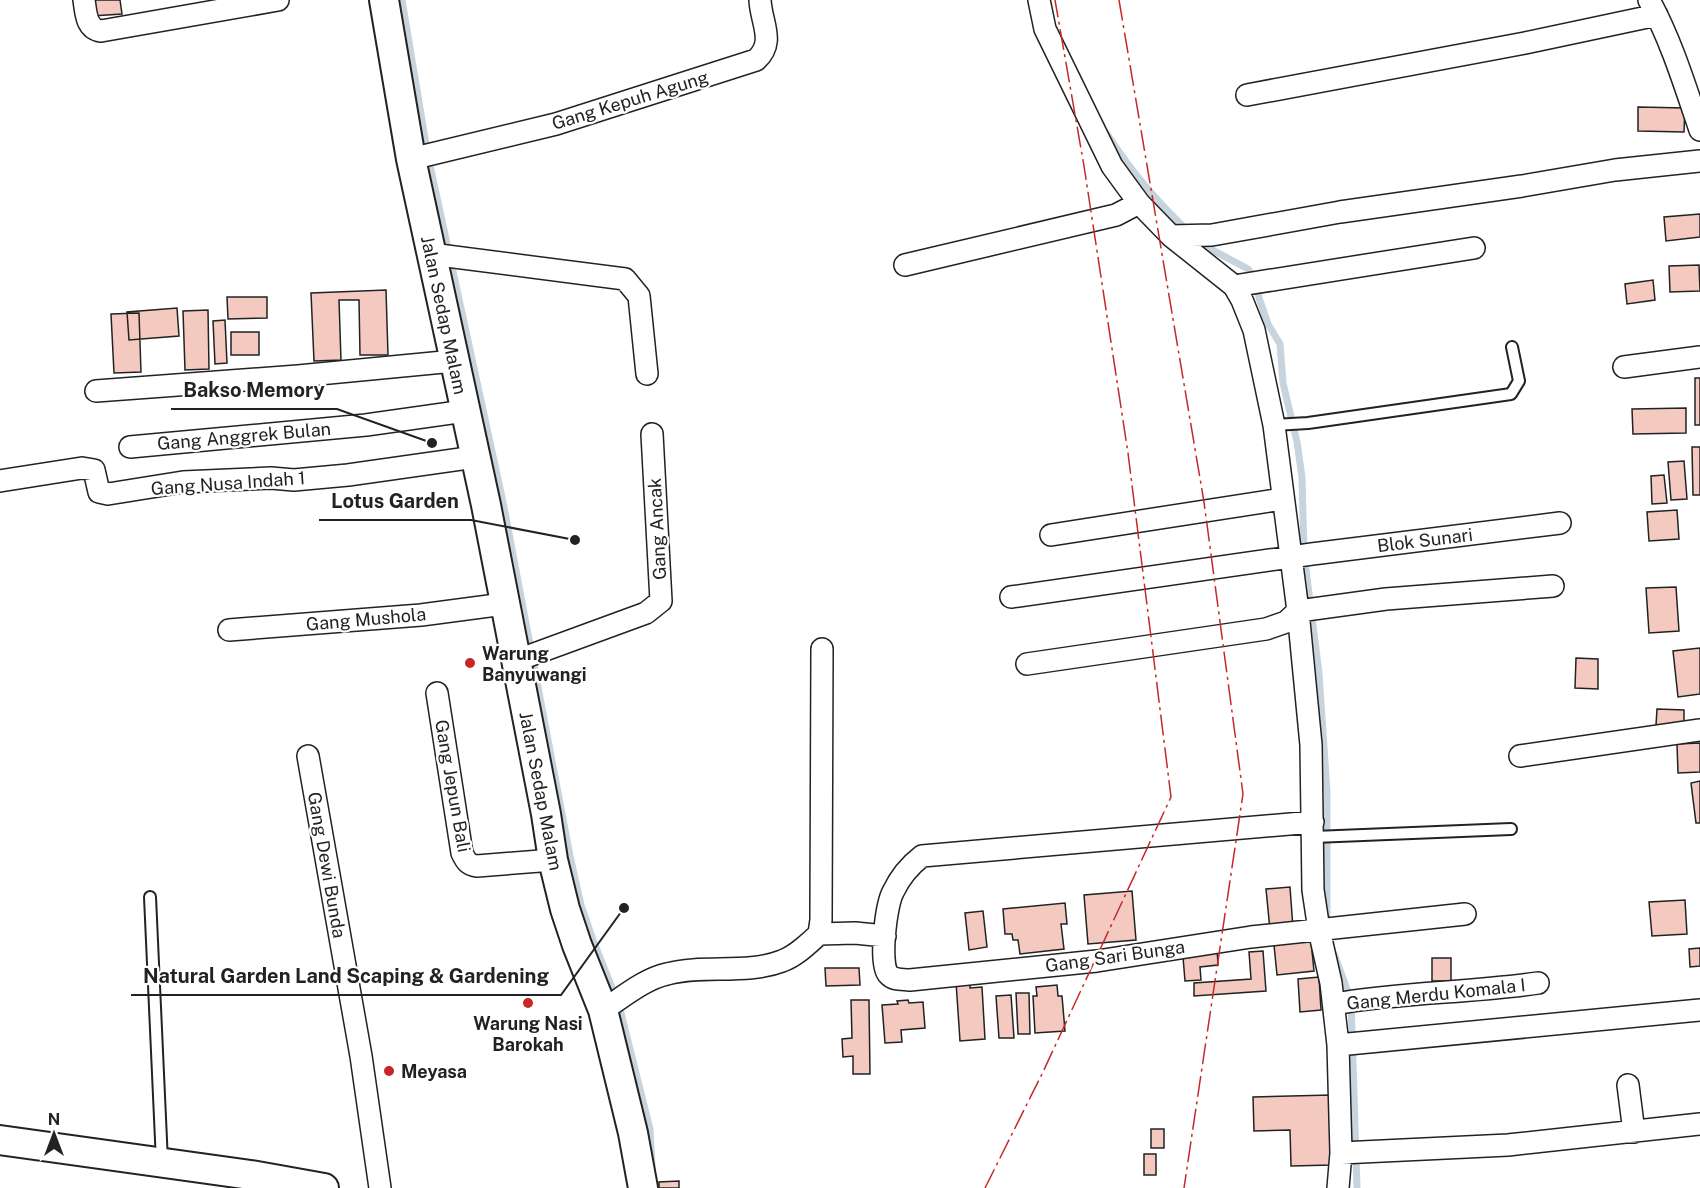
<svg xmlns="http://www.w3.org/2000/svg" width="1700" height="1188" viewBox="0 0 1700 1188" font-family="'Public Sans',sans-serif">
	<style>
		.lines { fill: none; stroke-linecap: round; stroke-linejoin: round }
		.stream { stroke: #c7d3dd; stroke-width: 7 }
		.building { fill: #f3c9c0; stroke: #222; stroke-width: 1.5 }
		.lane-casing { stroke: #222; stroke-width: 14 }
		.street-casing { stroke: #222; stroke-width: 24 }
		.secondary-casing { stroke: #222; stroke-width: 32 }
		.lane { stroke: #fff; stroke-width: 10 }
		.street { stroke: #fff; stroke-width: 21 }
		.secondary { stroke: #fff; stroke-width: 28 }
		.power { stroke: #c62828; stroke-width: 1.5; stroke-dasharray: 21 4.5 3 4.5; stroke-linecap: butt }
		.poi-dot { fill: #c62828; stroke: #fff; stroke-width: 2 }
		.labels { text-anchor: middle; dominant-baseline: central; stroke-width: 4.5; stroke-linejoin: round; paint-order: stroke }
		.street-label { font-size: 18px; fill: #222; stroke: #fff }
		.poi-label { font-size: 18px; font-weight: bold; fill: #222; stroke: #fff; text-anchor: start }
		.leader { fill: none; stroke: #222; stroke-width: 2 }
		.callout-dot { fill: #222; stroke: #fff; stroke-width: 2 }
		.callout-label { font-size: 20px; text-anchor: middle; font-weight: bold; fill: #222; stroke: #fff; stroke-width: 4.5; stroke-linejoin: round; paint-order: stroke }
	</style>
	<rect width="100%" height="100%" fill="#fff"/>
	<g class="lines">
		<path class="stream" d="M402,0L428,156L503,502L570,856L581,905L593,940L619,1005L650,1129L652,1166
			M1107,134C1130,170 1156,201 1188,231
			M1198,240L1205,246L1248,269L1257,280L1259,298L1268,324L1280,344L1283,383L1297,442L1302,477L1304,554L1319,673L1327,792V920
			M1334,954L1351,1000L1357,1188"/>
	</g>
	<path class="building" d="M90,0H120L122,14L92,16Z
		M1638,107L1685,108L1684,132L1638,131Z
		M1700,214V237L1666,241L1664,217Z
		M1699,265L1700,291L1670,292L1669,266Z
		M1653,280L1655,300L1627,304L1625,284Z
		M386,290L388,355H360L359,300H339L341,360L314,361L311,293Z
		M227,297H267V318L228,319Z
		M177,308L179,336L129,340L127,312Z
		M208,310L209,369L185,370L183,311Z
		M139,313L141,372L114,373L111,314Z
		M225,320L227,363L215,364L213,321Z
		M231,332H259V355H231Z
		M1695,378H1700V425H1695Z
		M1686,408V433L1633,434L1632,409Z
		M1692,447H1700V495H1693Z
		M1684,461L1687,499L1671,500L1668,462Z
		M1664,475L1667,503L1652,504L1651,476Z
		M1677,510L1679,539L1649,541L1647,512Z
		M1676,587L1679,631L1649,633L1646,588Z
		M1700,648V694L1678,697L1673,651Z
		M1576,658L1598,659V689L1575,688Z
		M1657,709L1684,710V726L1656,725Z
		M1700,743V772L1678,773L1677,744Z
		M1700,781V823H1696L1691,783Z
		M1290,887L1293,928L1270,930L1266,889Z
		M1132,891L1136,940L1088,944L1084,895Z
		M1685,900L1687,934L1652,936L1649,902Z
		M1065,903L1067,924H1061L1064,949L1020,954L1018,940H1013L1012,934H1005L1003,909Z
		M983,911L987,947L969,950L965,913Z
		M1311,941L1314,971L1277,975L1274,945Z
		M1217,948L1218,965L1200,967L1201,980L1185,981L1183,957Z
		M1700,948V966L1690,967L1689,949Z
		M1263,951L1266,991L1194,996V983L1251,979L1249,952Z
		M1432,958H1451V981H1432Z
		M825,968H859L860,985L826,986Z
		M1319,977L1321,1010L1300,1012L1298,979Z
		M970,981V988L982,987L985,1039L960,1041L956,982Z
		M1057,985L1058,996H1062L1065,1031L1035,1033L1033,996H1037L1036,987Z
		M1016,993H1029L1030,1034H1018Z
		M1011,995L1014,1038H999L996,996Z
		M851,1000H869L870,1074H853V1056L843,1057L842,1039L852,1038Z
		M908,1000L909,1003L923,1002L925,1028L901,1030L902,1042L885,1043L882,1005L898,1004L897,1001Z
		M1331,1095L1332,1165L1291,1166L1290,1130L1254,1131L1253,1097Z
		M1151,1129H1164V1148H1151Z
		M1144,1154H1156V1175H1144Z
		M679,1181V1188H659V1182Z"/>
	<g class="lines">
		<g class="lane-casing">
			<path id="lane" d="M1274,425L1308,423L1511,394L1519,381L1512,347
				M1314,837L1511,829
				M150,897L162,1162"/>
		</g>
		<g class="street-casing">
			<path id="street" d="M84,0C86,13 86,29 101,31L278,0
				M1039,0L1045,29L1112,166L1139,203L1171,236L1234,286L1242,300L1254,330L1274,425L1298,611L1311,745L1313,890L1319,930L1331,983L1338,1045L1341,1153L1338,1188
				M1649,0C1671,40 1685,86 1700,130
				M1247,95L1525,43L1657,15
				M411,159L556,124L756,60C776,42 761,23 760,0
				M1171,236L1212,235L1340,212L1522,186L1615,170L1700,161
				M431,254L625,279L639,296L647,374
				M905,265L1116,215L1139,203
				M1234,286L1474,248
				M1624,367L1700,357
				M96,391L298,376L454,361
				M130,447L366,425L465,411
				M0,481L82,468L94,470L99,492L108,494L183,482L271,478L294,480L348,475L475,457
				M1051,535L1282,499
				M1011,597L1312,554L1560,523
				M229,630L421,615L504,604
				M515,661L646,613L661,601L652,434
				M1027,664L1266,629L1286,622L1298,611L1306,610L1386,599L1553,586
				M437,693L462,853C466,861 468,865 477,866L553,860
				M308,756L361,1056L380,1188
				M1520,756L1700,730
				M1313,822L922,856C909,866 900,877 893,892C886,905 879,963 888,974C894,981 902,979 910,980L1097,961L1251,937L1465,914
				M819,934L855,933L885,936
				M1334,1004C1401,992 1470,993 1538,983
				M603,1010C622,998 644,979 667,974C704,964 746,975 782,961C796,956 808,944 819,934L821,920L822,649
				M1338,1045L1700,1010
				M1628,1085L1634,1132
				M1341,1153L1508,1145L1700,1124"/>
		</g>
		<g class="secondary-casing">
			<path id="secondary" d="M384,0L411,159L486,505L546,814L553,860L565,909L577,945L603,1010L633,1133L643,1188
				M0,1140L251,1175L324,1188"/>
		</g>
		<use href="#lane" class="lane"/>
		<use href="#street" class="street"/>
		<use href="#secondary" class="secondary"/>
		<path class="power" d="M1119,0L1204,502L1243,794L1184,1188
			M985,1188L1042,1074L1171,797L1128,453L1084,166L1055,0"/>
	</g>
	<g class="poi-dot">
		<circle cx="470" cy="663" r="6"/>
		<circle cx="528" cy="1003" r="6"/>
		<circle cx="389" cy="1071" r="6"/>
	</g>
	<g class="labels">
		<g class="street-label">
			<text transform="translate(630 100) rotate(-17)">Gang Kepuh Agung</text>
			<text transform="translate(444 315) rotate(78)">Jalan Sedap Malam</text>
			<text transform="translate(244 436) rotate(-5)">Gang Anggrek Bulan</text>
			<text transform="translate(228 483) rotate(-4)">Gang Nusa Indah 1</text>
			<text transform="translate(657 529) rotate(-93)">Gang Ancak</text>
			<text transform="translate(1425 540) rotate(-7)">Blok Sunari</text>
			<text transform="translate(366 619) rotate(-5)">Gang Mushola</text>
			<text transform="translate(453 786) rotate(80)">Gang Jepun Bali</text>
			<text transform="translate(541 791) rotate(79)">Jalan Sedap Malam</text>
			<text transform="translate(327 865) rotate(80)">Gang Dewi Bunda</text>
			<text transform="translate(1115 956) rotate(-8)">Gang Sari Bunga</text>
			<text transform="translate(1436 994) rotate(-6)">Gang Merdu Komala I</text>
		</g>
		<g class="poi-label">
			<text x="482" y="653">Warung<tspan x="482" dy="21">Banyuwangi</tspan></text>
			<text x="528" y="1023" text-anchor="middle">Warung Nasi<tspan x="528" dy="21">Barokah</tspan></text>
			<text x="401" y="1071">Meyasa</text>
		</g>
	</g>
	<path class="leader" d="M432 443L337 409H171M575 540L471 520H319M624 908L561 995H131"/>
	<g class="callout-dot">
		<circle cx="432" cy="443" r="6"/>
		<circle cx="575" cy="540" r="6"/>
		<circle cx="624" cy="908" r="6"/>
	</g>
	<g class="callout-label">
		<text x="254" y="397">Bakso Memory</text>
		<text x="395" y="508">Lotus Garden</text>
		<text x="346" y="983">Natural Garden Land Scaping &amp; Gardening</text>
	</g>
	<g transform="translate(54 1134)" stroke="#ffffff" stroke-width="4.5" paint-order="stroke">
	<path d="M0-4.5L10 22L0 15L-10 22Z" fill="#222222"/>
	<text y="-9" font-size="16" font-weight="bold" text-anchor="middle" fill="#222222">N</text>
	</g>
</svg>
